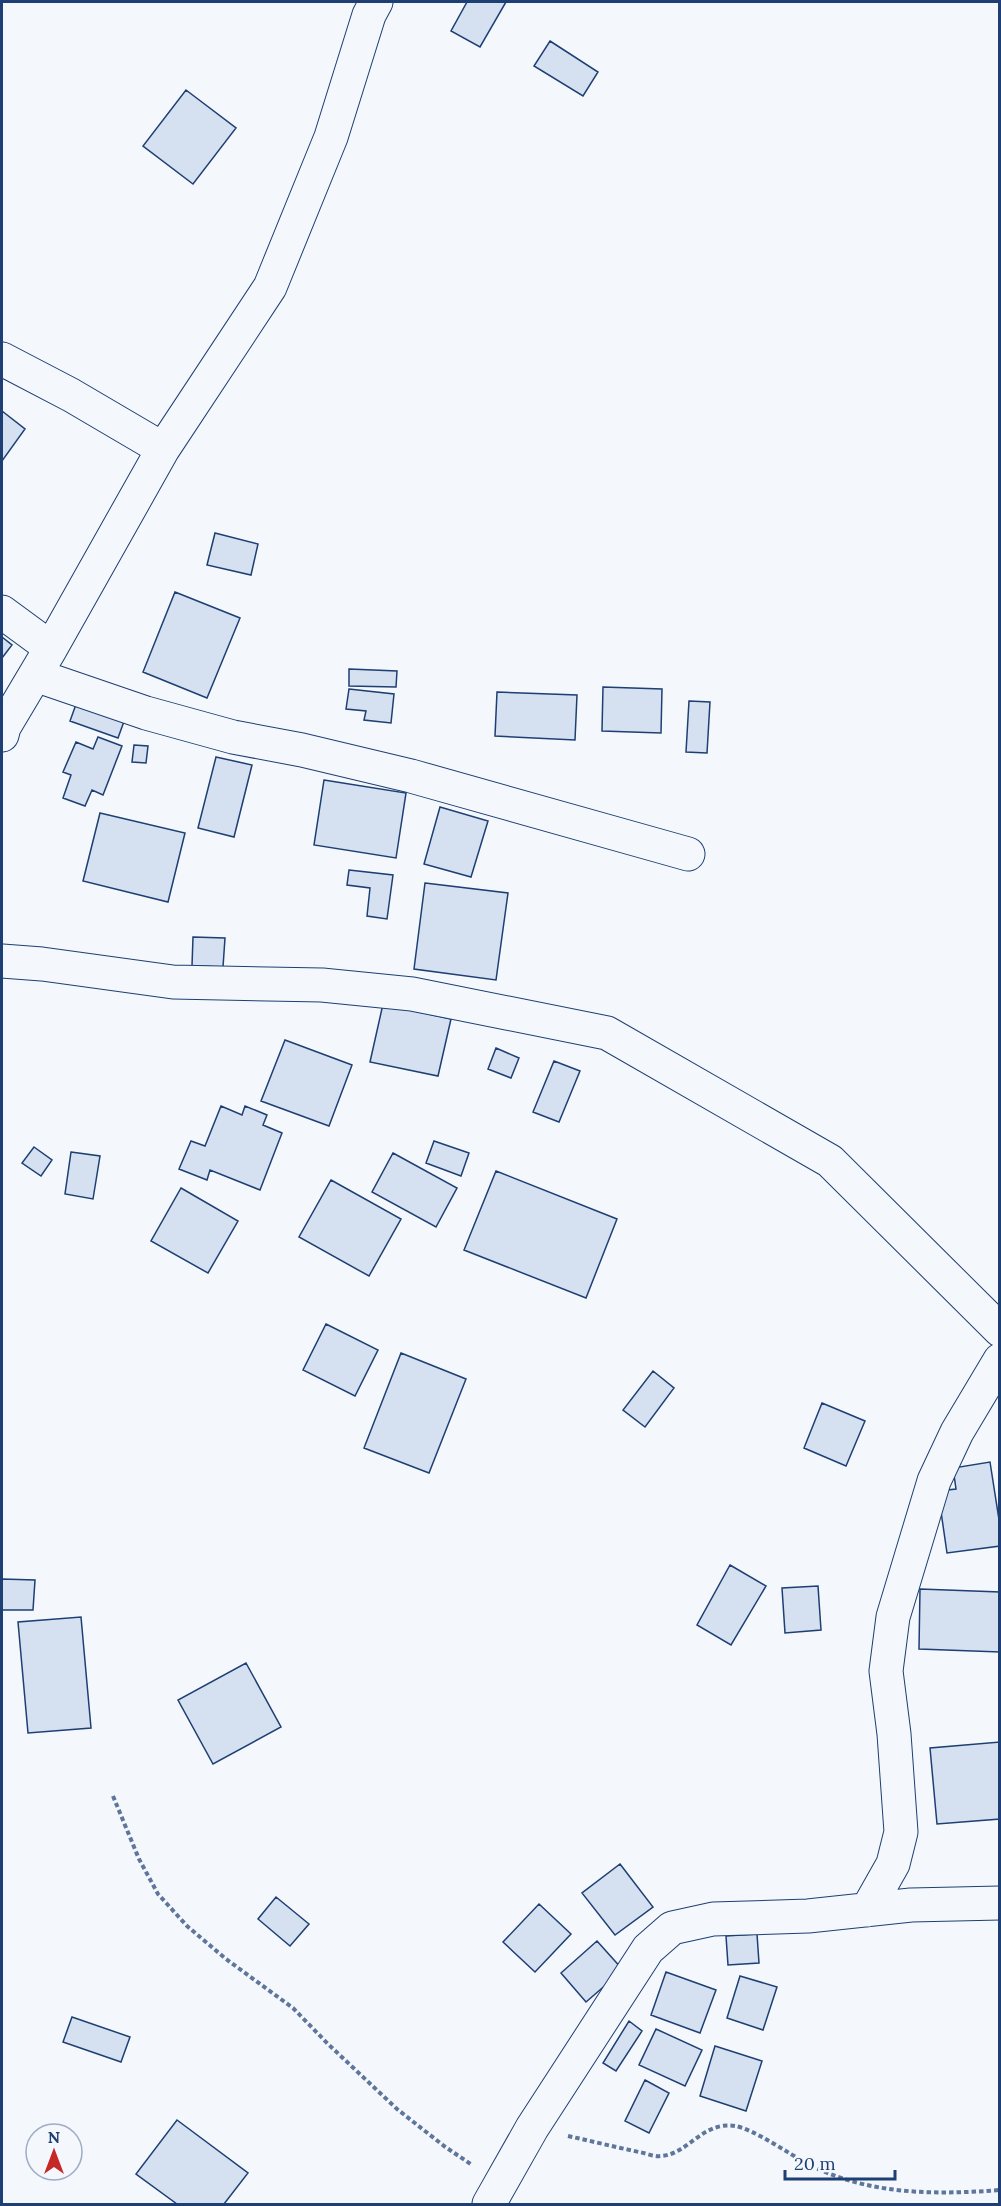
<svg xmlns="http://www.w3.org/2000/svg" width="1001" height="2206" viewBox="0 0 1001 2206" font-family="Lora,serif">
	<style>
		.building { fill: #d5e0f0; stroke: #1d3f73; stroke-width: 1.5 }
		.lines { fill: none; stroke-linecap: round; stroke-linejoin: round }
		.minor-casing { stroke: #1d3f73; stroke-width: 35 }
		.path { stroke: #5e769c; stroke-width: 4; stroke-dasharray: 4.5 3; stroke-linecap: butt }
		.minor { stroke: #f4f7fb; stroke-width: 33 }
	</style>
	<rect width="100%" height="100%" fill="#f4f7fb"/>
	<path class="building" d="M467,2H506L480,47L451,31Z
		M550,41L598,72L583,96L534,66Z
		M186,90L236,128L193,184L143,146Z
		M2,411L25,429L2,461Z
		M215,533L258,544L251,575L207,565Z
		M175,592L240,618L207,698L143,672Z
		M2,637L12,645L2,658Z
		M349,669L397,671L396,687L349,686Z
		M603,687L662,689L661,733L602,731Z
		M349,689L394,694L391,723L364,720L366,711L346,709Z
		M497,692L577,695L575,740L495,736Z
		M79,696L127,713L118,738L70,721Z
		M689,701L710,702L707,753L686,752Z
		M98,737L122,746L103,795L92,790L85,806L63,798L71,775L63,772L76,742L93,749Z
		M134,745L148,746L146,763L132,762Z
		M216,757L252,765L234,837L198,828Z
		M324,780L406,793L396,858L314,845Z
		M440,807L488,821L471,877L424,864Z
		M100,813L185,833L168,902L83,881Z
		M349,870L393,875L387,919L367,916L370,888L347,885Z
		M425,883L508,893L496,980L414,969Z
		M193,937L225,938L223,967L192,966Z
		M383,1004L451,1019L438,1076L370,1062Z
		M285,1040L352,1065L329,1126L261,1101Z
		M496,1048L519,1058L511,1078L488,1069Z
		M554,1061L580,1071L559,1122L533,1112Z
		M221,1106L242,1115L245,1106L267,1115L263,1125L282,1133L260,1190L210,1170L207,1180L179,1169L191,1141L205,1146Z
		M434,1141L469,1153L461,1176L426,1163Z
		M34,1147L52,1160L41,1176L22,1163Z
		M71,1152L100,1156L93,1199L65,1194Z
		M393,1153L457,1188L436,1227L372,1192Z
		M496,1171L617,1219L586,1298L464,1250Z
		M331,1180L401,1219L369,1276L299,1237Z
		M181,1188L238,1221L208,1273L151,1241Z
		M326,1324L378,1350L355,1396L303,1370Z
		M401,1353L466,1379L429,1473L364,1448Z
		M653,1371L674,1388L645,1427L623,1410Z
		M822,1403L865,1421L846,1466L804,1448Z
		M990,1462L1000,1526V1546L947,1553L938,1491L956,1489L953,1468Z
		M730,1565L766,1586L731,1645L697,1625Z
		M2,1579L35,1580L33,1610H2Z
		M818,1586L821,1630L785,1633L782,1588Z
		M920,1589L1000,1592V1652L919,1649Z
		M81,1617L91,1728L28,1733L18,1622Z
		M246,1663L281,1727L213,1764L178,1700Z
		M1000,1742V1819L937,1824L930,1748Z
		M620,1864L653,1907L615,1935L582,1893Z
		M276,1897L309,1924L290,1946L258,1919Z
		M539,1904L571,1934L535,1972L503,1942Z
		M757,1934L759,1963L728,1965L726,1936Z
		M597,1941L623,1970L586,2002L561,1973Z
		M666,1972L716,1990L700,2033L651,2015Z
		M740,1976L777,1987L763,2030L727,2018Z
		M72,2017L130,2037L121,2062L63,2042Z
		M629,2021L642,2031L616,2071L603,2063Z
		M656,2029L702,2050L685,2086L639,2065Z
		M715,2046L762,2061L746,2111L700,2096Z
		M645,2080L669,2093L649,2133L625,2121Z
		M177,2120L248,2173L224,2204H177L136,2174Z"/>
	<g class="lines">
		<g class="minor-casing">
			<path id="minor" d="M2,359L71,395L163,449
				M2,612L51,648
				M35,675L146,713L233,737L302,750L411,776L688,854
				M2,735L4,727L51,648L163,449L270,287L331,137L369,15L376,2
				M2,961L42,964L173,982L322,985L412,994L607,1033L830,1161L1000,1330
				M867,1910L893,1864L901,1832L894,1734L886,1671L893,1617L934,1481L957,1432L1000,1360
				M489,2204L532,2128L648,1949L672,1928L713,1919L808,1916L911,1905L1000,1903"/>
		</g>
		<path class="path" d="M113,1796L139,1859L158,1894L187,1926L226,1959L293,2008L328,2044L397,2109L444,2146L472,2165
			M568,2136C591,2141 615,2147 639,2152C646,2153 654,2157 661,2156C689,2154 702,2121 735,2126C754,2129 789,2154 808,2164C868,2195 934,2195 1000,2190"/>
		<use href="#minor" class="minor"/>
	</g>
	<rect width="1001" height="2206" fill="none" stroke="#1d3f73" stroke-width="6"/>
	<g transform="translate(54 2152)"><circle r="28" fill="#f4f7fb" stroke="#9eadc5" stroke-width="1.5"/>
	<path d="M0-4.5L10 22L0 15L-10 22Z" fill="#c62828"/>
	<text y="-9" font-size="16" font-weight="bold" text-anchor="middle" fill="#1d3f73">N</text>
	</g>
	<path d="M785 2170v9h110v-9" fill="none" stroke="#1d3f73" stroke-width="3"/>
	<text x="794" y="2170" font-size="18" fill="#1d3f73" stroke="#f4f7fb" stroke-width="4.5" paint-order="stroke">20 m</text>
</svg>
